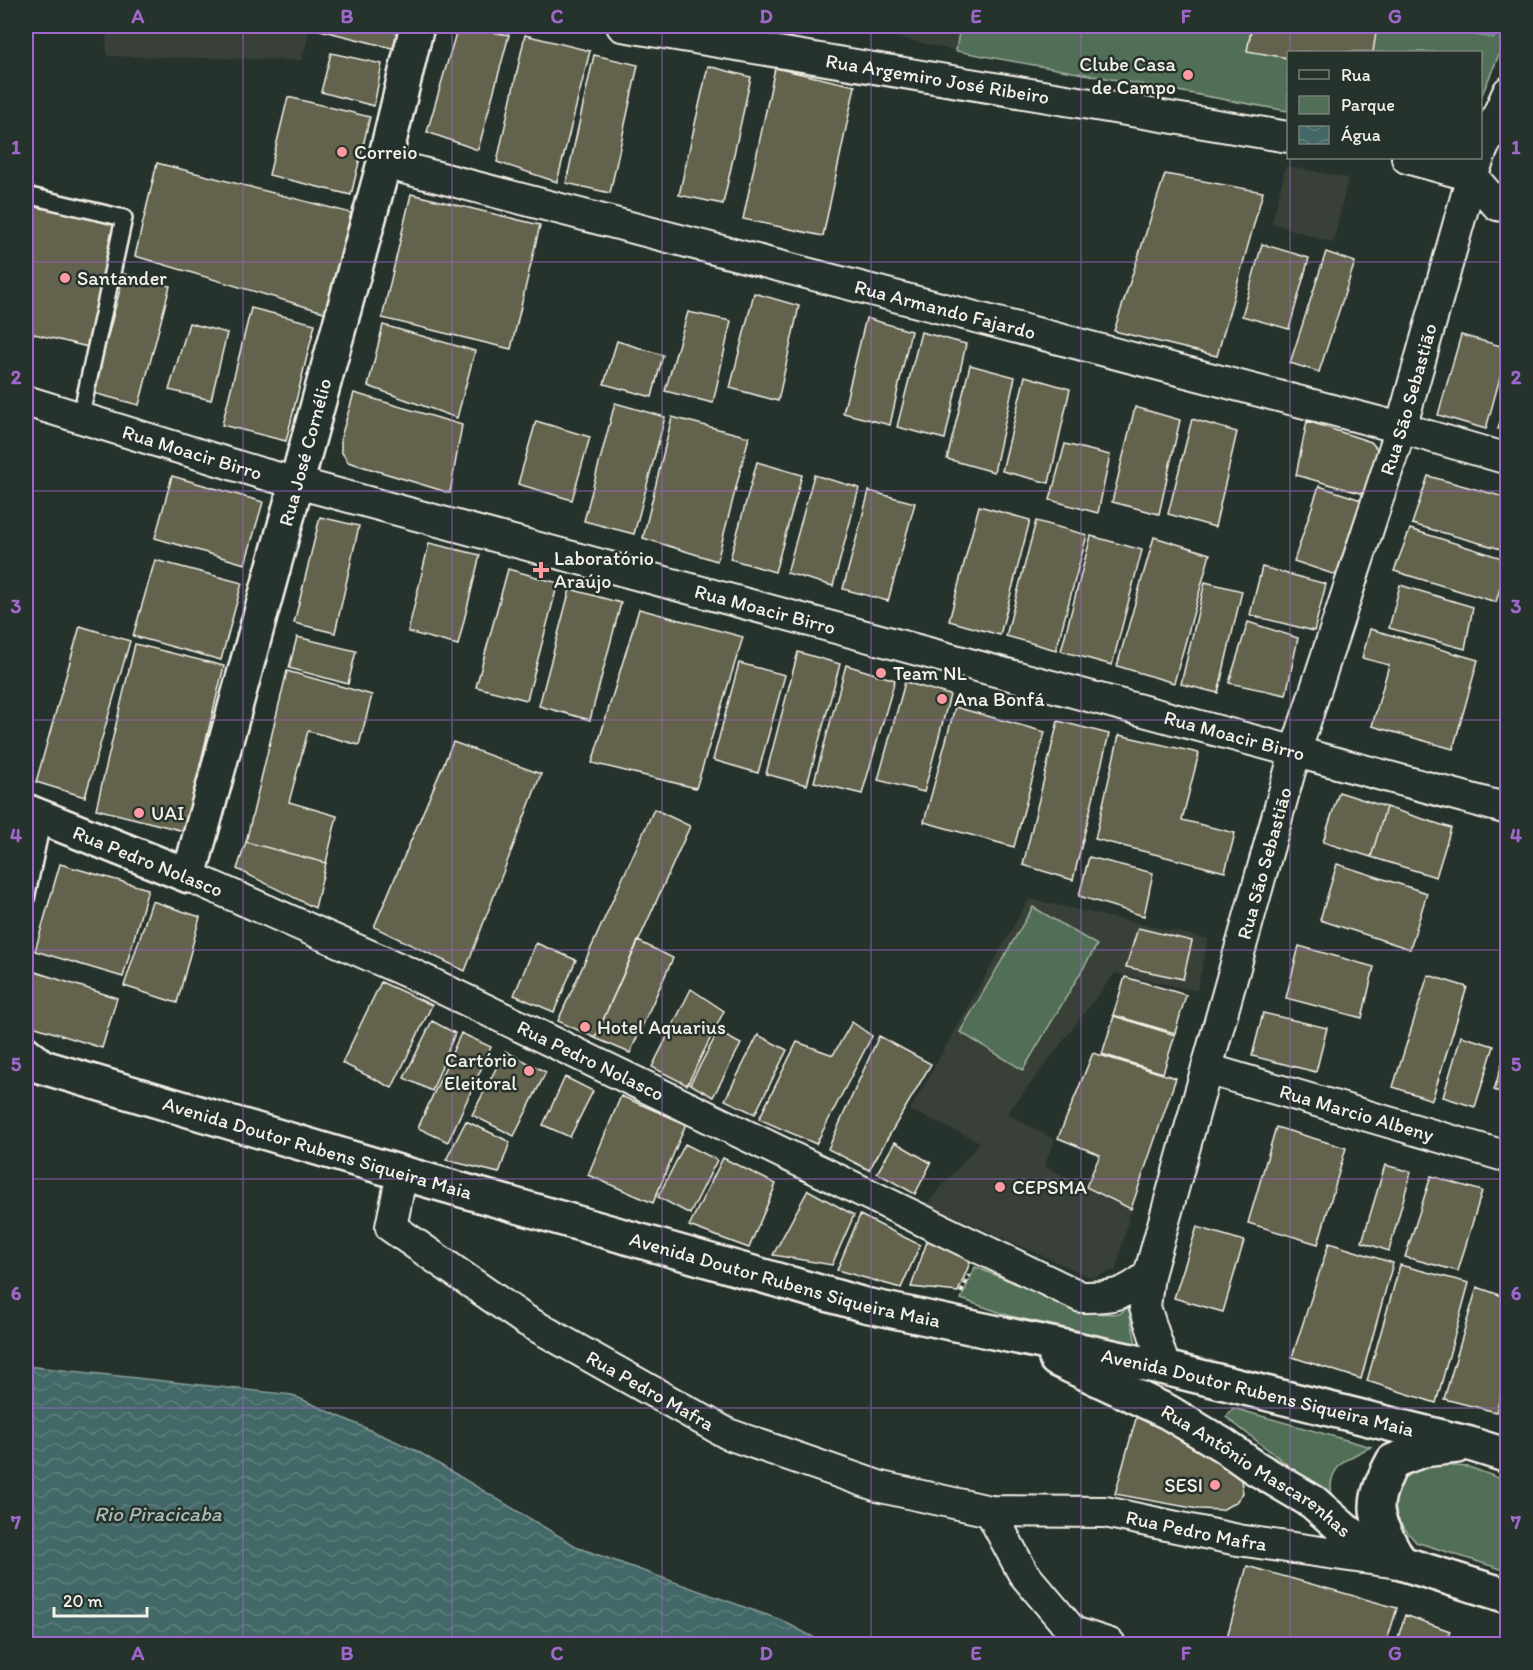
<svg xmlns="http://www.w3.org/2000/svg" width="1533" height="1670" viewBox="0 0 1533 1670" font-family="Itim,sans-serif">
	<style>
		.built { fill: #384137 }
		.green { fill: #516e56; stroke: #a2b09f; stroke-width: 1.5 }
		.water { fill: url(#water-waves); stroke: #8a9f9b; stroke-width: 1.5 }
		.building { fill: #63624e; stroke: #f4f1e8; stroke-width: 1.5 }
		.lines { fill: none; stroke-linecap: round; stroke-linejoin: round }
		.service-casing { stroke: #f4f1e8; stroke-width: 20 }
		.minor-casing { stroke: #f4f1e8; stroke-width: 34 }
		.secondary-casing { stroke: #f4f1e8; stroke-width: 38 }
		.primary-casing { stroke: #f4f1e8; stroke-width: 38 }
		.path { stroke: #f4f1e8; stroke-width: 4; stroke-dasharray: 4.5 4.5; stroke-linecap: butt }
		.service { stroke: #26332d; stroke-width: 15 }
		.minor { stroke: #26332d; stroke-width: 30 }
		.secondary { stroke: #26332d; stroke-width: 33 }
		.primary { stroke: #26332d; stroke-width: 33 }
		.grid { fill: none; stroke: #9f67cb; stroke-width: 1.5; stroke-opacity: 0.55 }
		.poi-dot { fill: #ff9aa2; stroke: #26332d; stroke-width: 2 }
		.labels { text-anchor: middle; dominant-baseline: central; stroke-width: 5; stroke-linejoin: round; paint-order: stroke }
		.poi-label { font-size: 20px; fill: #f4f1e8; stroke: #26332d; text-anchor: start }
		.street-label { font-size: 20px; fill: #f4f1e8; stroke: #26332d }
		.water-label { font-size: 21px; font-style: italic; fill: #adbab4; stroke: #26332d }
		.neatline { fill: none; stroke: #9f67cb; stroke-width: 2 }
		.grid-label { font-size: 20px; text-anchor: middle; font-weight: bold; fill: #9f67cb }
	</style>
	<defs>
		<pattern id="water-waves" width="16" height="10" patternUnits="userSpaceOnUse" patternTransform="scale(1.5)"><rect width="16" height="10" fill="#436867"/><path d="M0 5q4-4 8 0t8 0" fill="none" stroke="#5f7e7d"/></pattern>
	</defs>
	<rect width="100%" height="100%" fill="#26332d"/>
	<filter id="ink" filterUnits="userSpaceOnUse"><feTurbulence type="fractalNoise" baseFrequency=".0167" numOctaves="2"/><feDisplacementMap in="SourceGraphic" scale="12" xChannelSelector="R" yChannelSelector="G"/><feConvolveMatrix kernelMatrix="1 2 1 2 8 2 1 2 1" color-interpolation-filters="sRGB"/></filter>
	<g filter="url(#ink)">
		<path class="built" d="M106,26H311L302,60L107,56Z
			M859,26H960L956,51L858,28Z
			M1286,166L1348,178L1333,243L1272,223Z
			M1029,899L1208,939L1197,991L1115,973L1007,1114L1055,1140L1044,1166L1131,1209L1116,1270L1092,1278L927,1204L980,1142L910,1110Z"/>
		<path class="green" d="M960,26H1508L1507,36L1481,97L1480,52H1288V111L956,51Z
			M1033,907L1097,945L1023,1070L960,1032Z
			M975,1267L1089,1313L1119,1314L1136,1302L1130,1316L1136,1343L1010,1316L961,1299Z
			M1233,1408L1371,1447C1346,1458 1324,1469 1333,1500L1226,1417Z
			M1428,1464L1469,1467L1507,1481V1571L1416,1542L1398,1521L1393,1498L1400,1480Z"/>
		<path class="water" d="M1416,26H1496L1494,38Z
			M26,1366L292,1395L417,1451L579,1548L781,1620L826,1644H26Z"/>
		<path class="building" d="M228,26H306V30Z
			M313,26H403L396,49L312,28Z
			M458,26L509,35L478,150L427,132Z
			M1252,26H1377L1373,52H1288V58L1247,51Z
			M525,35L590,51L557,182L497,162Z
			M331,53L382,64L374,106L321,92Z
			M594,55L638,65L610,193L566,183Z
			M708,66L751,77L723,204L679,195Z
			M775,68L855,86L823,236L743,219Z
			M288,97L370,117L351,195L269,175Z
			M157,163L351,213L327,313L135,256Z
			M1165,174L1263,192L1217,356L1114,331Z
			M411,194L540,225L511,349L382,318Z
			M26,201L117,224L88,347L26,332Z
			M1262,244L1309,258L1289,329L1242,316Z
			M1326,252L1355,262L1319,372L1290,363Z
			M124,274L170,286L139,405L93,393Z
			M754,293L799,306L778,401L730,388Z
			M251,308L315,324L286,441L222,425Z
			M688,312L731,321L713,403L665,391Z
			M866,318L911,331L890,425L843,413Z
			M189,323L227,333L211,400L169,390Z
			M383,325L475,351L457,418L368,386Z
			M921,332L966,344L945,439L897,427Z
			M1461,335L1508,348L1486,429L1438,415Z
			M617,341L663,355L652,397L604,384Z
			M970,365L1015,377L994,472L947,459Z
			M1025,376L1070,389L1049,483L1002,471Z
			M354,393L462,425L450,493L348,462L341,451V437Z
			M1508,394V431L1498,429Z
			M615,403L665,417L634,534L584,521Z
			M1135,407L1180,420L1159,514L1112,502Z
			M672,417L749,437L717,561L643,538Z
			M1192,419L1237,432L1215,527L1168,514Z
			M536,421L590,437L572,500L518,484Z
			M1307,421L1371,442L1381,453L1367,495L1296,475Z
			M1065,444L1110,455L1098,513L1050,500Z
			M757,462L802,475L775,572L730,559Z
			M814,475L859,488L833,586L787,573Z
			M172,476L263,502L245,564L155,538Z
			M1428,476L1508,498V551L1412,524Z
			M1319,486L1361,500L1336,575L1294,561Z
			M869,491L915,503L888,601L843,589Z
			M979,506L1030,520L1000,635L949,621Z
			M320,517L359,526L335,633L294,623Z
			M1036,521L1087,535L1056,650L1006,636Z
			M1410,529L1508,560L1496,602L1394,571Z
			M1091,536L1142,550L1112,665L1061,651Z
			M1154,537L1210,554L1174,683L1117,666Z
			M429,543L480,555L458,645L408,632Z
			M155,560L242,583L221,660L133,636Z
			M1262,567L1326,584L1314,631L1250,615Z
			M508,569L558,583L527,700L476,687Z
			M1205,582L1242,591L1218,693L1181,684Z
			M1400,585L1473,607L1465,649L1389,628Z
			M570,589L621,603L590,720L539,706Z
			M639,609L743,637L696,788L592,763Z
			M1248,622L1298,638L1286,695L1229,683Z
			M80,626L130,641L85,797L36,782Z
			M1370,629L1478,660L1453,749L1372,726L1389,665L1362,658Z
			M297,637L356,651L348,684L289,668Z
			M135,644L224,666L184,831L96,809Z
			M798,652L840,664L807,785L766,774Z
			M739,663L785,675L758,773L713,760Z
			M846,665L895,680L862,794L814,782Z
			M287,671L372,695L359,745L308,731L289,802L337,816L326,863L246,842Z
			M905,682L950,695L924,792L878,780Z
			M955,707L1045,732L1014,847L924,822Z
			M1058,721L1109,734L1073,880L1023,865Z
			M1119,735L1199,753L1182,820L1235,833L1225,872L1095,839Z
			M453,742L541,774L465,971L374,927Z
			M1339,792L1386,807L1371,857L1323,842Z
			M1386,807L1451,828L1436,877L1371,857Z
			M654,809L690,826L595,1038L558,1021Z
			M246,842L326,863L315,908L237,869Z
			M1089,857L1153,873L1144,916L1079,896Z
			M60,864L148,889L123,977L35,951Z
			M1337,864L1427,893L1410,949L1320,920Z
			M152,901L200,917L177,1003L124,986Z
			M1138,928L1192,941L1183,979L1126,967Z
			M638,941L673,958L630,1053L595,1038Z
			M536,943L576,960L554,1012L514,995Z
			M1299,946L1374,967L1362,1018L1286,998Z
			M26,969L117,998L102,1048L26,1024Z
			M1428,975L1467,987L1432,1100L1393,1087Z
			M1125,977L1186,995L1175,1033L1113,1015Z
			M381,982L432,1005L392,1088L342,1063Z
			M691,989L724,1011L687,1085L652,1067Z
			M1263,1013L1327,1028L1316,1072L1252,1056Z
			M1114,1016L1175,1035L1163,1073L1102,1054Z
			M432,1021L455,1033L432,1091L404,1078Z
			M852,1022L872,1036L816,1144L759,1119L797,1042L833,1055Z
			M718,1032L741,1044L713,1097L690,1084Z
			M461,1033L491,1047L448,1142L418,1128Z
			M758,1035L787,1050L755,1114L725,1100Z
			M879,1036L931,1064L869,1170L828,1149Z
			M1461,1036L1494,1046L1475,1107L1443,1097Z
			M1508,1044V1095L1494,1090Z
			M505,1051L546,1072L514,1136L472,1115Z
			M1093,1053L1176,1078L1131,1209L1086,1187L1100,1155L1058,1138Z
			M565,1077L593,1091L570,1137L543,1125Z
			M621,1096L686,1124L653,1203L588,1175Z
			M466,1121L510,1142L499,1173L446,1160Z
			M1276,1127L1346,1148L1318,1244L1248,1223Z
			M895,1142L931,1163L915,1194L877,1173Z
			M685,1144L717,1160L690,1214L658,1197Z
			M723,1158L776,1184L749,1248L689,1226Z
			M1385,1165L1411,1172L1389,1251L1362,1242Z
			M1431,1176L1482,1191L1458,1271L1405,1257Z
			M808,1190L854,1215L832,1265L773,1255Z
			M860,1215L920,1245L901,1288L837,1270Z
			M1197,1227L1244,1241L1223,1312L1174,1298Z
			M928,1239L971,1260L958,1292L911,1287Z
			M1329,1243L1393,1263L1361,1379L1292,1357Z
			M1400,1265L1469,1283L1436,1403L1367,1381Z
			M1477,1287L1508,1298V1371L1496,1412L1444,1399Z
			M1137,1415L1183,1437L1216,1457L1241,1480L1243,1493L1236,1502L1222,1510L1198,1509L1115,1494Z
			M1247,1566L1397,1608L1386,1644H1225Z
			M1405,1615L1450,1631L1446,1644H1396Z"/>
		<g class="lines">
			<g class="service-casing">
				<path id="service" d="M26,195L124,218L81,415
					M26,899L43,818
					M26,1042L46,1058"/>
			</g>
			<g class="minor-casing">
				<g id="minor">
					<path id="s1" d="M622,26L1288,137"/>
					<path d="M1480,155L1508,92"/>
					<path d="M1407,158L1472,176L1497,205L1508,207"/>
					<path id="s2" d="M384,163L1401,428L1508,459"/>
					<path id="s3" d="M26,401L260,473L1508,809"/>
					<path id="s4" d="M189,876L414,975L1081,1297C1113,1297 1124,1296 1149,1275"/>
					<path id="s5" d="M1207,1069L1508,1157"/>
					<path id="s6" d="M402,1173L391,1227L525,1320L728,1434L881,1487L990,1511L1105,1512L1238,1540L1398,1563"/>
					<path id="s7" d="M1165,1368L1145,1307L1149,1275L1295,753L1401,428L1472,176L1479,158"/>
					<path d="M990,1511L1023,1573L1073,1632L1110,1644"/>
				</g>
			</g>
			<g class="secondary-casing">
				<g id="secondary">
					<path id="s8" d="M26,811L189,876L384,163L417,26"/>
				</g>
			</g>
			<g class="primary-casing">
				<g id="primary">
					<path id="s9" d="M26,1062L402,1173L865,1305L1165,1368L1470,1444L1508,1456"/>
					<path id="s10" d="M1056,1359L1168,1412L1223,1445L1254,1467L1313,1502L1346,1531L1401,1563L1508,1596"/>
					<path d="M1400,1562C1375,1516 1367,1510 1393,1461L1423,1450L1457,1446"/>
				</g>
			</g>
			<path class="path" d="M961,1293L969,1275"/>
			<use href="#service" class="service"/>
			<use href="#minor" class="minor"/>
			<use href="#secondary" class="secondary"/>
			<use href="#primary" class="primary"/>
		</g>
	</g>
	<path class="grid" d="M243,26V1644M452,26V1644M662,26V1644M871,26V1644M1081,26V1644M1290,26V52M1290,158V1644M26,262H1508M26,491H1508M26,720H1508M26,950H1508M26,1179H1508M26,1408H1508"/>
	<g class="poi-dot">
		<circle cx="1188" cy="75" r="6"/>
		<circle cx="342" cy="152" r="6"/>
		<circle cx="65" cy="278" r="6"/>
		<path d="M538 561h6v6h6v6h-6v6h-6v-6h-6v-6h6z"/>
		<circle cx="881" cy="673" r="6"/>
		<circle cx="942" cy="699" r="6"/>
		<circle cx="139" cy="813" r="6"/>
		<circle cx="585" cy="1027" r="6"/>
		<circle cx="529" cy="1071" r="6"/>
		<circle cx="1000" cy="1187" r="6"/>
		<circle cx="1215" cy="1485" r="6"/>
	</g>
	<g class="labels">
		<g class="poi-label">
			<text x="1176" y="64" text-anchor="end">Clube Casa<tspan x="1176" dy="23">de Campo</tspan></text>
			<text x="354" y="152">Correio</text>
			<text x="77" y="278">Santander</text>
			<text x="554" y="558">Laboratório<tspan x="554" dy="23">Araújo</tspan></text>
			<text x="893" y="673">Team NL</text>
			<text x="954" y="699">Ana Bonfá</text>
			<text x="151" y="813">UAI</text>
			<text x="597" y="1027">Hotel Aquarius</text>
			<text x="517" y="1060" text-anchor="end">Cartório<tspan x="517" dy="23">Eleitoral</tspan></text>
			<text x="1012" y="1187">CEPSMA</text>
			<text x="1203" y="1485" text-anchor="end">SESI</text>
		</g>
		<g class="street-label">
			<text stroke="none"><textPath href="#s1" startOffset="320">Rua Argemiro José Ribeiro</textPath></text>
			<text stroke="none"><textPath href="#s2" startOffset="580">Rua Armando Fajardo</textPath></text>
			<text stroke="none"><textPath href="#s7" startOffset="1010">Rua São Sebastião</textPath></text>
			<text stroke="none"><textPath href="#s3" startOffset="174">Rua Moacir Birro</textPath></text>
			<text stroke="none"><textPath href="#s8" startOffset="615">Rua José Cornélio</textPath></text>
			<text stroke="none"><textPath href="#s3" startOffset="768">Rua Moacir Birro</textPath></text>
			<text stroke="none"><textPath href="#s3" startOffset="1254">Rua Moacir Birro</textPath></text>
			<text transform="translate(148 861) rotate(22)">Rua Pedro Nolasco</text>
			<text stroke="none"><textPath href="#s7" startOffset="524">Rua São Sebastião</textPath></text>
			<text stroke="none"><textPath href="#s4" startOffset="442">Rua Pedro Nolasco</textPath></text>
			<text stroke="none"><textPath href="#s5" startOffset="156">Rua Marcio Albeny</textPath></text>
			<text stroke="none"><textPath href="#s9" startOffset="304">Avenida Doutor Rubens Siqueira Maia</textPath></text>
			<text stroke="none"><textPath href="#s9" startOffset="790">Avenida Doutor Rubens Siqueira Maia</textPath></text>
			<text stroke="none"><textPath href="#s6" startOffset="362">Rua Pedro Mafra</textPath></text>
			<text stroke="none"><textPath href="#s9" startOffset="1276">Avenida Doutor Rubens Siqueira Maia</textPath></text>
			<text stroke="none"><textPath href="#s10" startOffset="230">Rua Antônio Mascarenhas</textPath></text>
			<text stroke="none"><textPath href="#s6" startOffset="933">Rua Pedro Mafra</textPath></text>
		</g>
		<g class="water-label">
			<text x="158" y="1513">Rio Piracicaba</text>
		</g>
	</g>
	<rect width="1533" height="1670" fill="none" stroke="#26332d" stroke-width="66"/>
	<rect x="1287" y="51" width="195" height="108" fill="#26332d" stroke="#787f78" stroke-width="1.5"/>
	<rect x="1299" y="70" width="30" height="9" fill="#26332d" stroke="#787f78" stroke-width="1.5"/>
	<text x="1341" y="81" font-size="18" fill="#f4f1e8">Rua</text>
	<rect x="1299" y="96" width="30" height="18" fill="#516e56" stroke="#787f78" stroke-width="1.5"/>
	<text x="1341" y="111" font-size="18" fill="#f4f1e8">Parque</text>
	<rect x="1299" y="126" width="30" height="18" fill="url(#water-waves)" stroke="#787f78" stroke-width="1.5"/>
	<text x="1341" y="141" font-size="18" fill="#f4f1e8">Água</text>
	<path d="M54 1607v9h93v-9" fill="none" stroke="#f4f1e8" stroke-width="3"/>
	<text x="63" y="1607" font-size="18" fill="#f4f1e8" stroke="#26332d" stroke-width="4.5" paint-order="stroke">20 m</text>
	<rect x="33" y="33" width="1467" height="1604" class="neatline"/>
	<g class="grid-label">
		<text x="138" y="23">A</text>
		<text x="347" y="23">B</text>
		<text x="557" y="23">C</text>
		<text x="766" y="23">D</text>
		<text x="976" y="23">E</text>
		<text x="1186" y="23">F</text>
		<text x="1395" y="23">G</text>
		<text x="16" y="154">1</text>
		<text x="1516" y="154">1</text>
		<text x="16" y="384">2</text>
		<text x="1516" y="384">2</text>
		<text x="16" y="613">3</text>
		<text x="1516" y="613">3</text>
		<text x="16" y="842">4</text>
		<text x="1516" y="842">4</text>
		<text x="16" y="1071">5</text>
		<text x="1516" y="1071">5</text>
		<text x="16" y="1300">6</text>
		<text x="1516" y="1300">6</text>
		<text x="16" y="1529">7</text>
		<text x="1516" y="1529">7</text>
		<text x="138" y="1660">A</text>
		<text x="347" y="1660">B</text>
		<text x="557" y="1660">C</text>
		<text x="766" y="1660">D</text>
		<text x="976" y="1660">E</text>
		<text x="1186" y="1660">F</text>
		<text x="1395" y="1660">G</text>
	</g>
</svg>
